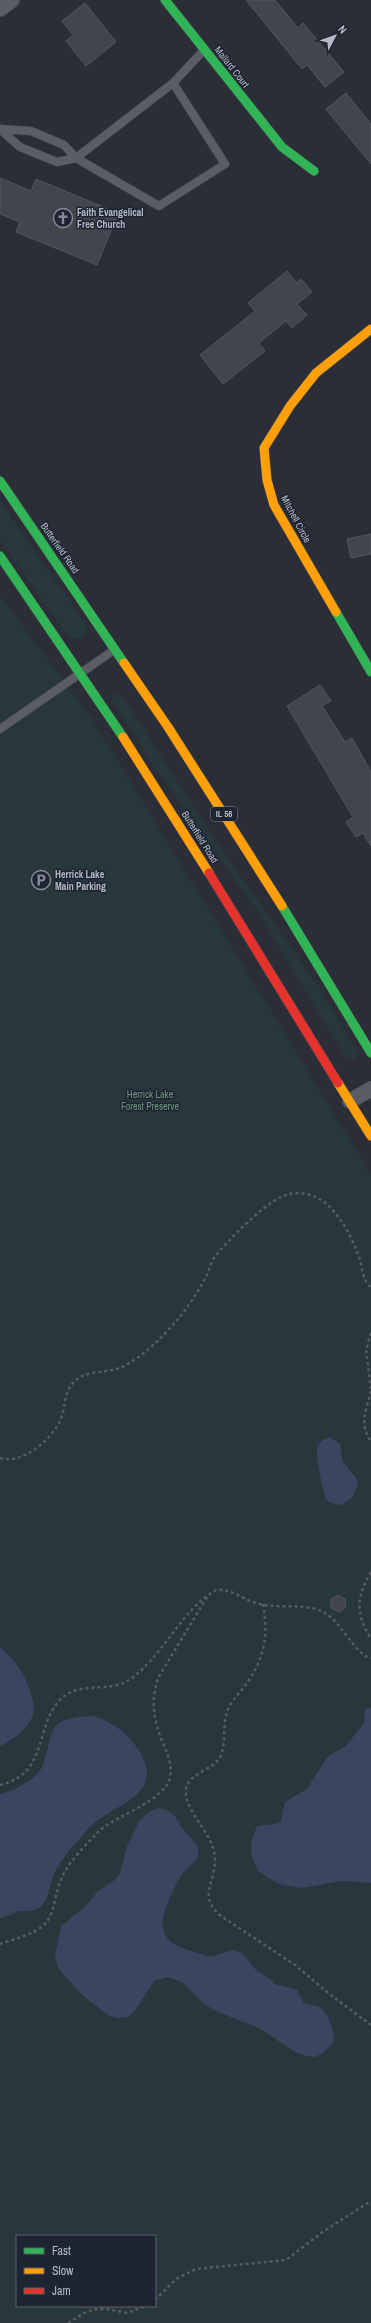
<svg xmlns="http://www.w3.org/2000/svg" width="371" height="2323" viewBox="0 0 371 2323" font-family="'Archivo Narrow',sans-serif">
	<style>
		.green { fill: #28373c; fill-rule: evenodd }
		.water { fill: #3a4660 }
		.building { fill: #42454c; stroke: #52565f }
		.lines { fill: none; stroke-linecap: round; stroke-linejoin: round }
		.lane-casing { stroke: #474950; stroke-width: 9 }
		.street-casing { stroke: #474950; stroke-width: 16 }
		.fast-casing { stroke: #474950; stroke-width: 10 }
		.slow-casing { stroke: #474950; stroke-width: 10 }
		.jam-casing { stroke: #474950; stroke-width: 10 }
		.path { stroke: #575c62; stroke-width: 2.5; stroke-dasharray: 3 3; stroke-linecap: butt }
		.lane { stroke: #5a5d65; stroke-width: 8 }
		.street { stroke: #5a5d65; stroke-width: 15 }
		.fast { stroke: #30b455; stroke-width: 9 }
		.slow { stroke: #ff9f0a; stroke-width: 9 }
		.jam { stroke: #e5322d; stroke-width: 9 }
		.labels { text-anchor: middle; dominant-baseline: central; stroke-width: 3; stroke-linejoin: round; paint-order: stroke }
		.shield { fill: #1e2431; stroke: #888d9a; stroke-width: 1 }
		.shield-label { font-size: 9px; font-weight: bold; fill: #b5bac7 }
		.street-label { font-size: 10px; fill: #b5bac7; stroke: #1e2431 }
		.poi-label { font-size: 10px; font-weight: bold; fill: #b5bac7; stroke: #1e2431; text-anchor: start }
		.park-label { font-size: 10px; fill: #6e977d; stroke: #1e2431 }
	</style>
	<rect width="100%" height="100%" fill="#2b2e37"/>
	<path class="green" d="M0,501L86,624V634L83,638L72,639L67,636L0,540Z
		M0,595L92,719L371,1174V2323H0ZM17,2236H155V2306H17Z
		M116,693L123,697L220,847L319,987L358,1053L357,1058L354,1060L346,1058L256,909L155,768L112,701V696Z"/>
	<path class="water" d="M330,1437L340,1444L342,1460L356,1478L358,1484L352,1498L341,1505L331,1503L326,1499C323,1490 314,1454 318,1446C320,1440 325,1439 330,1437Z
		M0,1648C17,1657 38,1697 33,1715C28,1729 13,1740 0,1746Z
		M371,1708V1883L342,1881L302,1888L282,1885L270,1879L258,1871L252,1857L251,1842L257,1826L275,1824L281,1821L285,1802L307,1789L328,1756L346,1746L364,1723L365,1709Z
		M93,1716C112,1721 127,1733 138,1749C169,1797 112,1803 89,1828C80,1839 67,1851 60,1864C57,1869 53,1874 52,1880C48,1893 47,1909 29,1911C26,1912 23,1911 20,1911C13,1913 7,1917 0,1918V1794C14,1791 38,1779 43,1765C55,1729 46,1718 93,1716Z
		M158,1808C170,1809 176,1816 181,1826C185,1834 197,1841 198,1850C200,1861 188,1866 182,1874C176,1884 159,1917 163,1928C164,1933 168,1940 172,1943C178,1947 206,1957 213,1956C221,1955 227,1949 236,1951C246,1953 249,1963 256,1970C262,1975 270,1977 274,1984L297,1990L304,2003L321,2007C329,2018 334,2028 334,2042L323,2053L315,2057L307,2056L295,2052L261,2029L216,2011L204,2004L182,1982L168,1977L154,1981L135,2011L128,2017L117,2018L108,2015L81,1994L59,1969L55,1957L61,1926L85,1907L98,1891L115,1880L120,1873L126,1849L139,1821L149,1812Z"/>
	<path class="building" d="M246,0H275L298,28L303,23L344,72L325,87L307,65L302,69Z
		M85,3L116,42L86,66L66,41L73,35L62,21Z
		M346,93L371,124V164L326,109Z
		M0,178L31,191L36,179L118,213L97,265L16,232L20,222L0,214Z
		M287,271L296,283L301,279L312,292L297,304L307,315L292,328L286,321L259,343L265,351L223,384L200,355L255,311L248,303Z
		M371,534V554L351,558L347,539Z
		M320,685L331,701L322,706L345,742L352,738L371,772V846L363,833L356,837L346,822L353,817L287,706Z
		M338,1595L345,1599L346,1607L339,1612L331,1608V1599Z"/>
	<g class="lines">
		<g class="lane-casing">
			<path id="lane" d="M0,129L31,131L64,145L76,158L159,206L225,164L173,83L204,50
				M0,129L20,147L57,162L76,158L173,83
				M0,729L114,650"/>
		</g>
		<g class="street-casing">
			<path id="street" d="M0,9L12,0
				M350,1101L371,1089"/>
		</g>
		<g class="fast-casing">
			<path id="fast" d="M165,0L282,147L314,171
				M0,481L124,663
				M0,556L123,737
				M336,612L371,672
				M282,906L371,1053"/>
		</g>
		<g class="slow-casing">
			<path id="slow" d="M336,612L274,505L267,480L264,448L290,406L316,373L371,329
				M124,663L168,727L282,906
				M123,737L209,873
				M338,1083L371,1136"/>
		</g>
		<g class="jam-casing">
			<path id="jam" d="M209,873L338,1083"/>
		</g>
		<path class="path" d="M371,1333L366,1350L371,1389
			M371,1391C366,1411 359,1423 371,1442
			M0,1458C22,1465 51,1440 60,1421C66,1408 63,1393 74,1382C86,1369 107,1374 122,1367C140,1358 158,1342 171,1327C185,1312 196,1295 206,1277C209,1271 210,1264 214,1258C226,1242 264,1204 281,1197C290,1192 304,1192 313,1196C335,1204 350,1233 358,1254C363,1265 361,1280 371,1287
			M371,1572C356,1599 355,1612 371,1639
			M263,1604C269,1636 264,1661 244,1687C238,1695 230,1702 227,1712C222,1726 227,1746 219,1759C210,1771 188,1774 186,1789C183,1811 214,1833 215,1858C216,1883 197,1896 221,1916L295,1965L332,1996L371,2025
			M0,1785C47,1774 35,1730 58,1702C77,1679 108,1694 129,1680C163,1657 180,1611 216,1590C230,1588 242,1599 256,1603C281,1611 310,1599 332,1618C341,1626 361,1659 371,1658
			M0,1944C14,1939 33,1935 44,1925C56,1913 54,1894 61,1880C68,1862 85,1846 98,1832C115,1816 164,1801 170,1778C174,1760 161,1743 157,1726C152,1709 153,1694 158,1678L207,1597
			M155,2300L176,2279L196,2269L286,2260L324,2231L371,2201
			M68,2323L86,2312L96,2309H107L127,2313L146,2306"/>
		<use href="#lane" class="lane"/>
		<use href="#street" class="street"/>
		<use href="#fast" class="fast"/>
		<use href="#slow" class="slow"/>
		<use href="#jam" class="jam"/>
	</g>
	<defs>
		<g id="church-ring" transform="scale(1)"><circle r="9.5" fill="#1e2431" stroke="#858995" stroke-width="1.5"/><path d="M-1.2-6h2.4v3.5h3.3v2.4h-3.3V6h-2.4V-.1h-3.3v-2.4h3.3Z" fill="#858995"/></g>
		<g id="parking-ring" transform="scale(1)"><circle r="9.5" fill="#1e2431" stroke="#858995" stroke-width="1.5"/><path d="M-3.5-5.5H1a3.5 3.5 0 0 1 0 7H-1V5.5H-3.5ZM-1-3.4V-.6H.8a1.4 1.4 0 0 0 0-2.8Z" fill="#858995"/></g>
	</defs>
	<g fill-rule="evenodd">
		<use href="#church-ring" x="63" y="218"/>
		<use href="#parking-ring" x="41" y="880"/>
	</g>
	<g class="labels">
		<rect class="shield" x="211" y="807" width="26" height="14" rx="3"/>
		<g class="shield-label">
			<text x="224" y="814">IL 56</text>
		</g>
		<g class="street-label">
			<text transform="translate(232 67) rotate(52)">Mallard Court</text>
			<text transform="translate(296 519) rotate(62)">Mitchell Circle</text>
			<text transform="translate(60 548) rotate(55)">Butterfield Road</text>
			<text transform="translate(200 837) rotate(58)">Butterfield Road</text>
		</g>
		<g class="poi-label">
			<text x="77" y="212">Faith Evangelical<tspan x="77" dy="12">Free Church</tspan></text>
			<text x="55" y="874">Herrick Lake<tspan x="55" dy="12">Main Parking</tspan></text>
		</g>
		<g class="park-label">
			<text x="150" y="1094">Herrick Lake<tspan x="150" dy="12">Forest Preserve</tspan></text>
		</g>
	</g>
	<rect x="16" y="2235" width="140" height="72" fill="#1e2431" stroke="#5a606d"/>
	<rect x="24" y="2248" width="20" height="6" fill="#30b455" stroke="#5a606d"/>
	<text x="52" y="2255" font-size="12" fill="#b5bac7">Fast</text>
	<rect x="24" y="2268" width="20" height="6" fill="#ff9f0a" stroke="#5a606d"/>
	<text x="52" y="2275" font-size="12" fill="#b5bac7">Slow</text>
	<rect x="24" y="2288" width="20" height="6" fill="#e5322d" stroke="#5a606d"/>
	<text x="52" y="2295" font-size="12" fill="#b5bac7">Jam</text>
	<g transform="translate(335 36) rotate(49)" stroke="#1e2431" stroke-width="3" paint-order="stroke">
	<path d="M0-3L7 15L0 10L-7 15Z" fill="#b5bac7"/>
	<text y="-6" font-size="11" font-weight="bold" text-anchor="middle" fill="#b5bac7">N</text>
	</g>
</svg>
